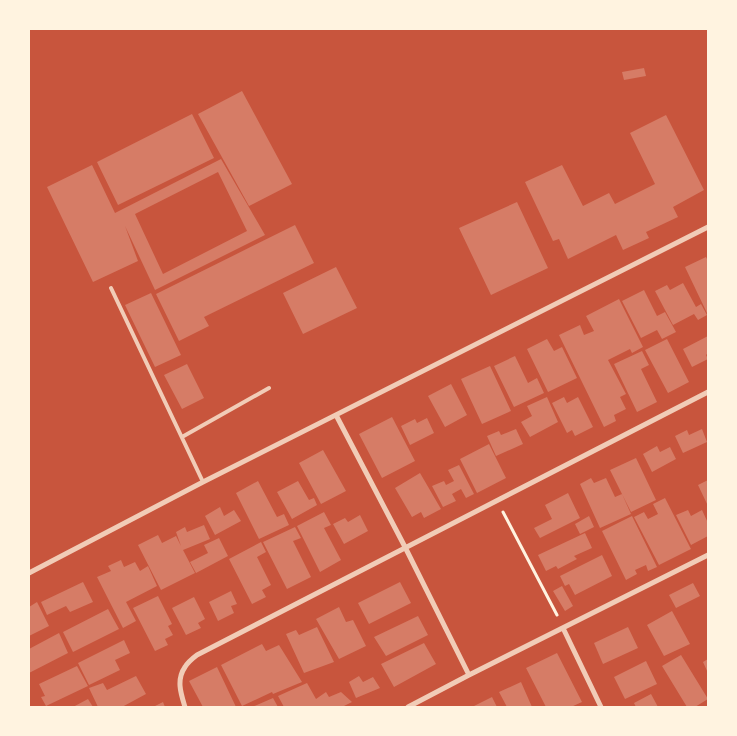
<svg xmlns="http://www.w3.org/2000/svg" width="737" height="736" viewBox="0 0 737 736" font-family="Montserrat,sans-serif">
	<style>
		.building { fill: #d67c66; fill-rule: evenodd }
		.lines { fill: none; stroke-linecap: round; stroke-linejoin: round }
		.path { stroke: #fff3e0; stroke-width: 3 }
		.service { stroke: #f1ccb7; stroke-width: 4 }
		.minor { stroke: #f1ccb7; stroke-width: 5 }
	</style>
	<rect width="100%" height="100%" fill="#c8553d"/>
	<path class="building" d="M644,68L646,76L624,80L622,72Z
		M242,91L292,184L249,206L198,114Z
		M192,114L214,158L118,205L97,162Z
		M666,115L704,190L673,207L678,217L646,232L649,238L623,250L616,235L568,259L559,239L553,241L525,182L562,165L583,206L609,193L615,204L655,184L630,133Z
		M221,159L265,235L155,290L125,226L138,261L93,282L47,187L92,165L115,213ZM218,172L247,231L163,274L135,214Z
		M517,202L548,268L491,295L459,228Z
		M295,225L314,263L204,317L209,326L179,341L156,294Z
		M706,257L708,261V312L707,313L685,267Z
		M336,267L357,308L303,334L283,293Z
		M683,283L696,307L701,304L707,315L698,320L694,314L673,325L655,291L667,285L670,290Z
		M644,290L657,316L665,312L676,332L662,339L657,330L641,338L622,301Z
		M151,293L181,355L155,367L125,305Z
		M619,299L643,347L632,353L630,349L608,360L626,394L620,397L626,409L614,415L616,421L604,427L559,335L580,325L584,335L594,331L586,316Z
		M708,336V353L706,355L708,359L692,367L683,349Z
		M547,339L554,351L562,347L577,378L548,392L527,349Z
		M667,339L689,382L668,393L645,350Z
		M642,351L649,365L641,369L657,402L637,412L614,364Z
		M515,356L528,383L537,378L544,393L514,407L494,366Z
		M187,364L204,398L182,409L164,375Z
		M490,366L511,411L482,424L461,379Z
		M451,384L467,415L445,427L428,396Z
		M547,397L558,422L530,437L521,422L532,416L527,406Z
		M564,397L567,403L578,397L593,427L575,436L572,430L567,433L552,403Z
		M392,417L415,461L382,478L359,434Z
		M427,418L434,433L410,445L401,426L415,419L417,423Z
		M516,429L523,444L496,456L487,436L499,431L501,435Z
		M702,429L707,442L683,453L675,436L687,430L689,435Z
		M489,444L506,478L477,493L460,459Z
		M657,446L660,452L670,447L676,459L652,472L643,454Z
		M323,450L346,491L321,504L299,463Z
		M636,458L656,500L631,512L610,470Z
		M459,465L474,494L466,498L461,489L452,494L456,501L443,507L432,486L444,481L446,485L454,481L448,470Z
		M420,473L441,509L424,518L421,512L412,517L395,488Z
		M591,478L594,483L606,478L615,497L622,494L631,514L600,528L580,484Z
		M708,480V506L698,485Z
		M258,481L277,517L284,514L289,525L259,539L236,493Z
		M298,481L309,500L314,498L317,505L292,519L277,492Z
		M568,493L580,518L540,538L534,528L552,519L545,505Z
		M665,498L691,549L659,565L634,517L644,512L648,519L658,514L653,504Z
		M220,507L224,516L234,510L241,521L215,535L205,516Z
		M688,510L691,516L702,510L708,523V536L691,545L676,515Z
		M324,512L331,525L324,528L341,560L320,572L297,526Z
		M360,515L368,531L344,544L333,524L345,518L348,522Z
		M589,516L594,527L580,534L575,524Z
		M632,516L657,567L648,571L646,565L635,570L637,574L626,580L602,531Z
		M204,525L210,539L183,550L195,573L161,590L138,545L158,535L162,543L176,536L181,546L176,532L185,527L187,532Z
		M295,527L301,538L293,541L311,577L287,589L263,542Z
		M585,533L592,548L574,556L577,559L558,569L556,566L546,571L538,555Z
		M219,538L228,556L196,573L190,562L208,553L204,545Z
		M261,542L266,552L257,557L271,585L262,590L266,597L252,604L229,559Z
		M602,555L612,576L575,595L569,584L565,586L560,576Z
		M121,560L124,567L135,562L140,571L148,566L157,586L126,602L136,621L123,628L97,577L111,571L108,566Z
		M83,582L93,602L70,612L66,606L47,615L41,602Z
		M400,582L411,603L369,624L358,603Z
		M693,583L700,596L676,608L669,595Z
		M562,586L573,606L565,611L553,591Z
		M231,591L237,604L231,606L234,613L218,621L209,602Z
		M158,596L172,624L168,626L173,635L165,639L168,645L155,651L133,608Z
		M194,597L205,619L198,623L201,628L186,635L172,608Z
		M37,602L49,626L29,636V607Z
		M339,607L346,622L353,620L366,646L339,659L316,619Z
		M108,609L119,629L73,652L63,632Z
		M672,611L690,644L664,656L647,625Z
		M418,616L428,635L386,656L374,637Z
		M317,627L334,662L304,673L286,634L296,630L299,635Z
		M628,627L638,648L603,664L594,643Z
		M59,633L68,653L29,673V649Z
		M124,640L130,653L115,660L120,670L89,685L78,663Z
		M424,643L436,664L394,687L381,664Z
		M262,644L266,651L279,645L302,682L273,694L272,692L242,706L221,665Z
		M557,653L582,702L571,707H546L526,668Z
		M681,655L708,699L695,707H687L662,666Z
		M708,659V673L703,662Z
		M646,661L657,684L625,699L614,677Z
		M77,666L88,686L46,706L41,697L45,696L39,684Z
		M217,667L236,707H203L189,681Z
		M136,676L146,694L122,707H98L89,688L103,683L107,690Z
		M359,676L363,682L373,677L380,688L356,698L349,682Z
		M521,682L532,707H507L499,692Z
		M307,683L316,699L326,692L329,697L341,692L352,702L342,707H284L278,696Z
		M651,694L658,707H636L634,703Z
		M492,697L497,707H472Z
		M273,698L278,707H252Z
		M88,699L93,707H73Z
		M163,702L165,707H153Z"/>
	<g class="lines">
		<path class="path" d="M503,512L557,615"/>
		<path class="service" d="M111,288L203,482
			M182,437L269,388"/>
		<path class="minor" d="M336,415L405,547L469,675
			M29,573L203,482L708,227
			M563,628L601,707
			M185,707C181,694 176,680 185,667C188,662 193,658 197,655L708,392
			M408,707L469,675L708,555"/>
	</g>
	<rect width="737" height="736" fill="none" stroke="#fff3e0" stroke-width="60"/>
</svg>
